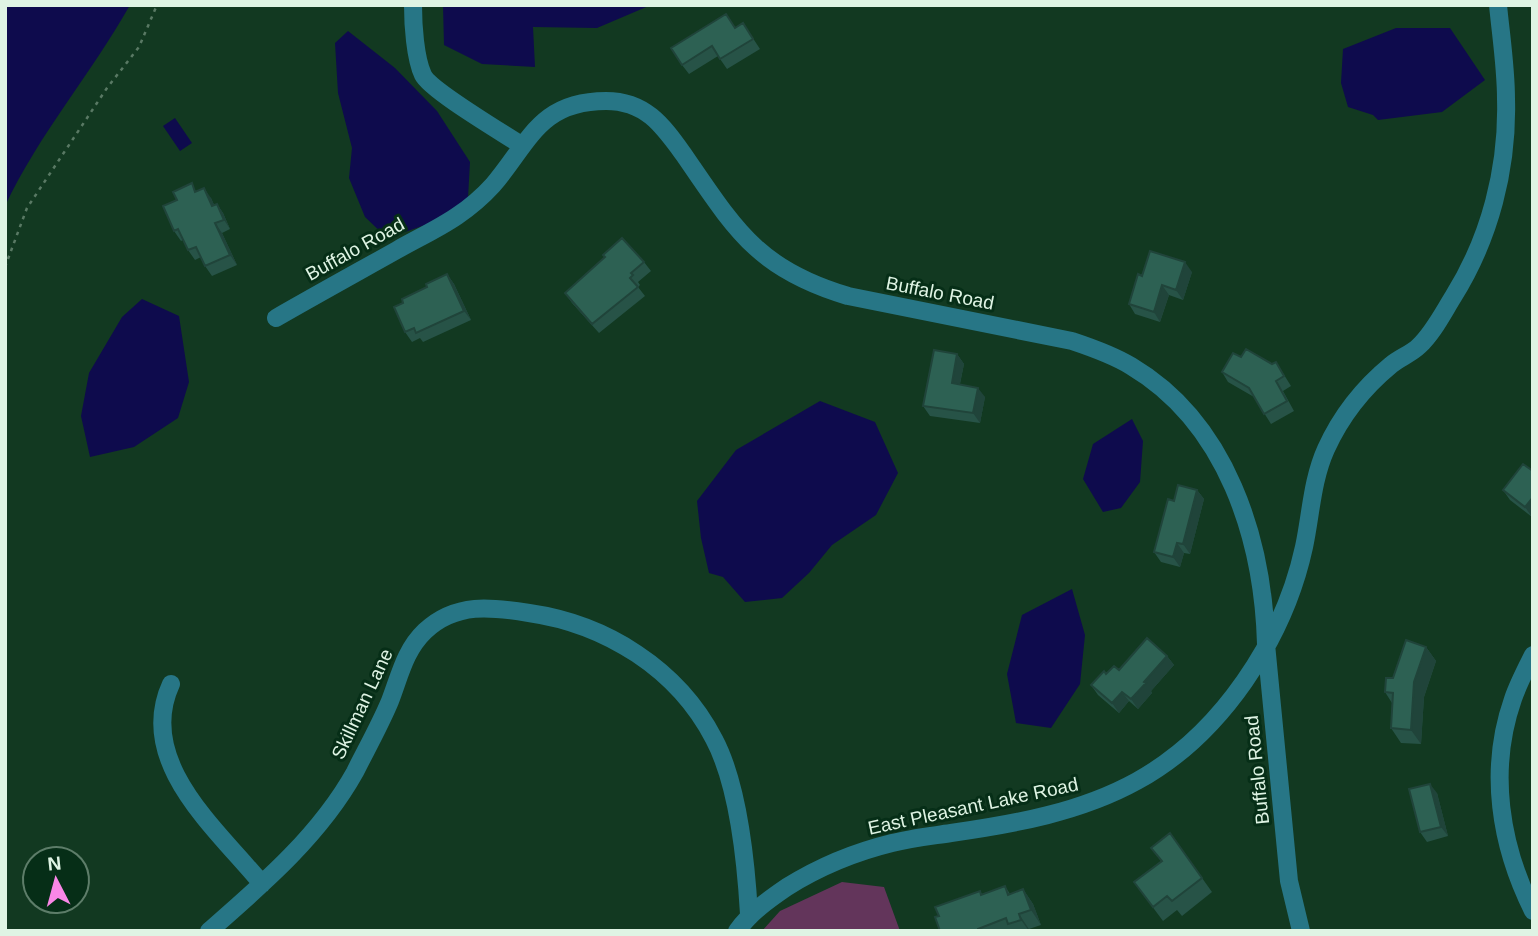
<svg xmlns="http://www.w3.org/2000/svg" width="1538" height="936" viewBox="0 0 1538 936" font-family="Helvetica,sans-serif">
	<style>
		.green { fill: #63355b }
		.water { fill: #0e0b4d }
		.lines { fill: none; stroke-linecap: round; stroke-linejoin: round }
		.path { stroke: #597964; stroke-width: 2.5; stroke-dasharray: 3.5 5; stroke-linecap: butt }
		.minor { stroke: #277686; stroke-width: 18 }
		.wall { fill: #275347 }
		.shaded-wall { fill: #20443a }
		.building { fill: #2d6153; stroke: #20443a; stroke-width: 2 }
		.labels { text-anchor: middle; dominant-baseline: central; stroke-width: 6; stroke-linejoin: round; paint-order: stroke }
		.street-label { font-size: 19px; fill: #dff4e4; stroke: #062e17 }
	</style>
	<rect width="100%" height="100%" fill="#123921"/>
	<path class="green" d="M842,882L884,887L900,931H762L780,911Z"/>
	<path class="water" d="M5,5H130C91,74 39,134 5,206Z
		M443,5H651L597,28L533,27L535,67L482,64L444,45Z
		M1396,28H1450L1485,80L1442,112L1378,120L1373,115L1348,107L1341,83L1343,49Z
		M348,31L395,68L437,111L470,162L468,198L448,217L405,232L385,236L365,217L349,178L352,148L338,93L335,43Z
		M175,118L192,143L180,151L163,126Z
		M142,299L179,316L189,382L178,418L134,447L90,457L81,416L89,373L122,317Z
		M820,401L875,422L898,473L876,515L832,545L809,573L782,598L745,602L723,577L709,573L701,538L697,501L736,450Z
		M1132,419L1143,441L1140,482L1121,508L1103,512L1083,479L1093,444Z
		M1072,589L1085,635L1080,684L1051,728L1016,723L1007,674L1022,615Z"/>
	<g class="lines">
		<path class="path" d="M5,267L27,208L107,88L139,47L157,5"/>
		<path class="minor" d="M413,5C413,24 415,58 423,75C430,90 503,133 521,145
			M276,318C316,295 356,273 397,250C416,239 438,229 457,216C469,208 483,196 493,185C529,143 539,101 606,101C646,101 663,126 684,155C735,229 757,269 848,296L1072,341C1093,348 1113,355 1131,366C1227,423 1263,539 1266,644L1289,881L1301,931
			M1533,655C1526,669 1518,684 1513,699C1488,770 1500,845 1533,911
			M171,684C135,762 218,830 262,884
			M209,931C263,884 320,835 355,772C367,748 380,725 390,701C400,675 405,650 425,631C456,602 492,607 529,613C606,624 678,669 714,739C739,786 746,862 749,914
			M737,931C751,912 768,900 787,887C819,867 855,852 892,843C911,838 931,836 951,833C1015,824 1081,812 1137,781C1221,735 1284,639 1304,547C1311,514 1312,480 1326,449C1341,416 1363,388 1391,365C1399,358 1411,354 1419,346C1433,333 1443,313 1453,297C1490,238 1508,168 1506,99C1506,68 1501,36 1498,5"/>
	</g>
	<path class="wall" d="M743,23L760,49L727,69L718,56L689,74L682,65Z
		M197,191L211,198L214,205L217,204L223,213L230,229L222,233L237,265L212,276L205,266L201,257L195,260L188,250L183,240L181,241L174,231Z
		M605,258L644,262L651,271L638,282L640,285L638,287L645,296L599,333L572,303L565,293Z
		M1192,272L1183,300L1169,295L1160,322L1135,314L1129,304L1142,276Z
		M447,274L454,284L471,320L423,342L420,338L412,342L405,332L403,303Z
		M957,354L964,364L960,384L985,397L980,423L930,416L923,406Z
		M1241,357L1272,364L1276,362L1291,386L1283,391L1294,411L1271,424L1254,397L1228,382L1222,372Z
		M1533,471V515L1532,517L1510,500L1503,490Z
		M1197,490L1204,499L1190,554L1184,553L1180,567L1161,562L1154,552L1174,501Z
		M1426,647L1436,661L1424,697L1421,744L1401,743L1391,728L1392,703L1385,692L1393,678Z
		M1167,656L1174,665L1151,691L1152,693L1138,709L1129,701L1119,713L1098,695L1091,685L1106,674Z
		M1437,793L1448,836L1427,842L1420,832Z
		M1170,833L1212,892L1182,916L1177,910L1163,921L1134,882L1161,861L1151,848Z
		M1005,886L1010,894L1023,889L1033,904L1041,925L1029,929L1030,931H940L939,916L980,891L982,894Z"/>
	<path class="shaded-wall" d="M204,188L211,198L219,215L212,206Z
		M217,204L223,213L230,229L224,220Z
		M215,223L222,233L237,265L230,255Z
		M1185,262L1192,272L1183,300L1176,290Z
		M447,274L454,284L471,320L464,311Z
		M1162,285L1169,295L1160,322L1154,312Z
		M957,354L964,364L958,392L952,383Z
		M978,388L985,397L980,423L973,413Z
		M1197,490L1204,499L1190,554L1183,544Z
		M1533,497V515L1532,517L1525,507Z
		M1177,543L1184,553L1180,567L1173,557Z
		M1426,647L1436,661L1424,697L1421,744L1411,730L1414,682Z
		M1167,656L1174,665L1151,691L1152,693L1138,709L1131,699L1144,682Z
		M1122,692L1129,701L1119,713L1112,703Z
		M1430,784L1437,793L1448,836L1441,827Z
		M1023,889L1033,904L1041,925L1031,910Z
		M1019,914L1029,929L1030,931H1029L1021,920Z"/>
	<path class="building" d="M726,14L735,28L743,23L753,39L720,59L712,46L682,65L671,48Z
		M192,183L195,192L204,188L212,206L217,204L224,220L215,223L230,255L205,266L196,247L188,250L178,229L174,231L163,206L177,200L173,192Z
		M622,238L644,262L631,273L633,275L630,278L638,287L592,324L565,293L605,257L603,255Z
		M1150,251L1185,262L1176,290L1162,285L1154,312L1129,304L1138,274L1142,276Z
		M447,274L464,311L416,333L414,328L405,332L394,307L403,303L402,299L427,287L426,284Z
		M1246,349L1272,364L1276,362L1284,376L1276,381L1287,401L1264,414L1249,388L1222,372L1233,353L1241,357Z
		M934,350L957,354L952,383L978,388L973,413L923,406Z
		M1523,464L1533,471V497L1525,507L1503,490Z
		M1178,485L1197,490L1183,544L1177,543L1173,557L1154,552L1168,499L1174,501Z
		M1147,638L1167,656L1144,682L1146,683L1131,699L1122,692L1112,703L1091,685L1104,671L1106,674L1114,666L1119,670Z
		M1406,640L1426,647L1414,682L1411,730L1391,728L1393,693L1385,692L1386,678H1393Z
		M1430,784L1441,827L1420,832L1409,789Z
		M1170,833L1202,878L1172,901L1167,896L1153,907L1134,882L1162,861L1151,848Z
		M1005,886L1008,895L1023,889L1031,910L1019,914L1021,920L1008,924L1006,918L978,929V931H940L935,917L939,916L935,907L980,891L981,895Z"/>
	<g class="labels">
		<g class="street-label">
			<text transform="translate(355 249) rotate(-29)">Buffalo Road</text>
			<text transform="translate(940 293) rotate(11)">Buffalo Road</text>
			<text transform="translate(362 704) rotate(-65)">Skillman Lane</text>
			<text transform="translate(1257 770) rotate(-96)">Buffalo Road</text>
			<text transform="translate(973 806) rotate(-12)">East Pleasant Lake Road</text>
		</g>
	</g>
	<rect width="1538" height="936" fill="none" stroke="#dff4e4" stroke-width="14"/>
	<g transform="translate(56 880) rotate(354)"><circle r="33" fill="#062e17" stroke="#5d7d69" stroke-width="2"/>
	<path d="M0-5L12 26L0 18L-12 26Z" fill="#fa87e7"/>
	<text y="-10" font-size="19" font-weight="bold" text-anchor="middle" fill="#dff4e4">N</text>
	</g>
</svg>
